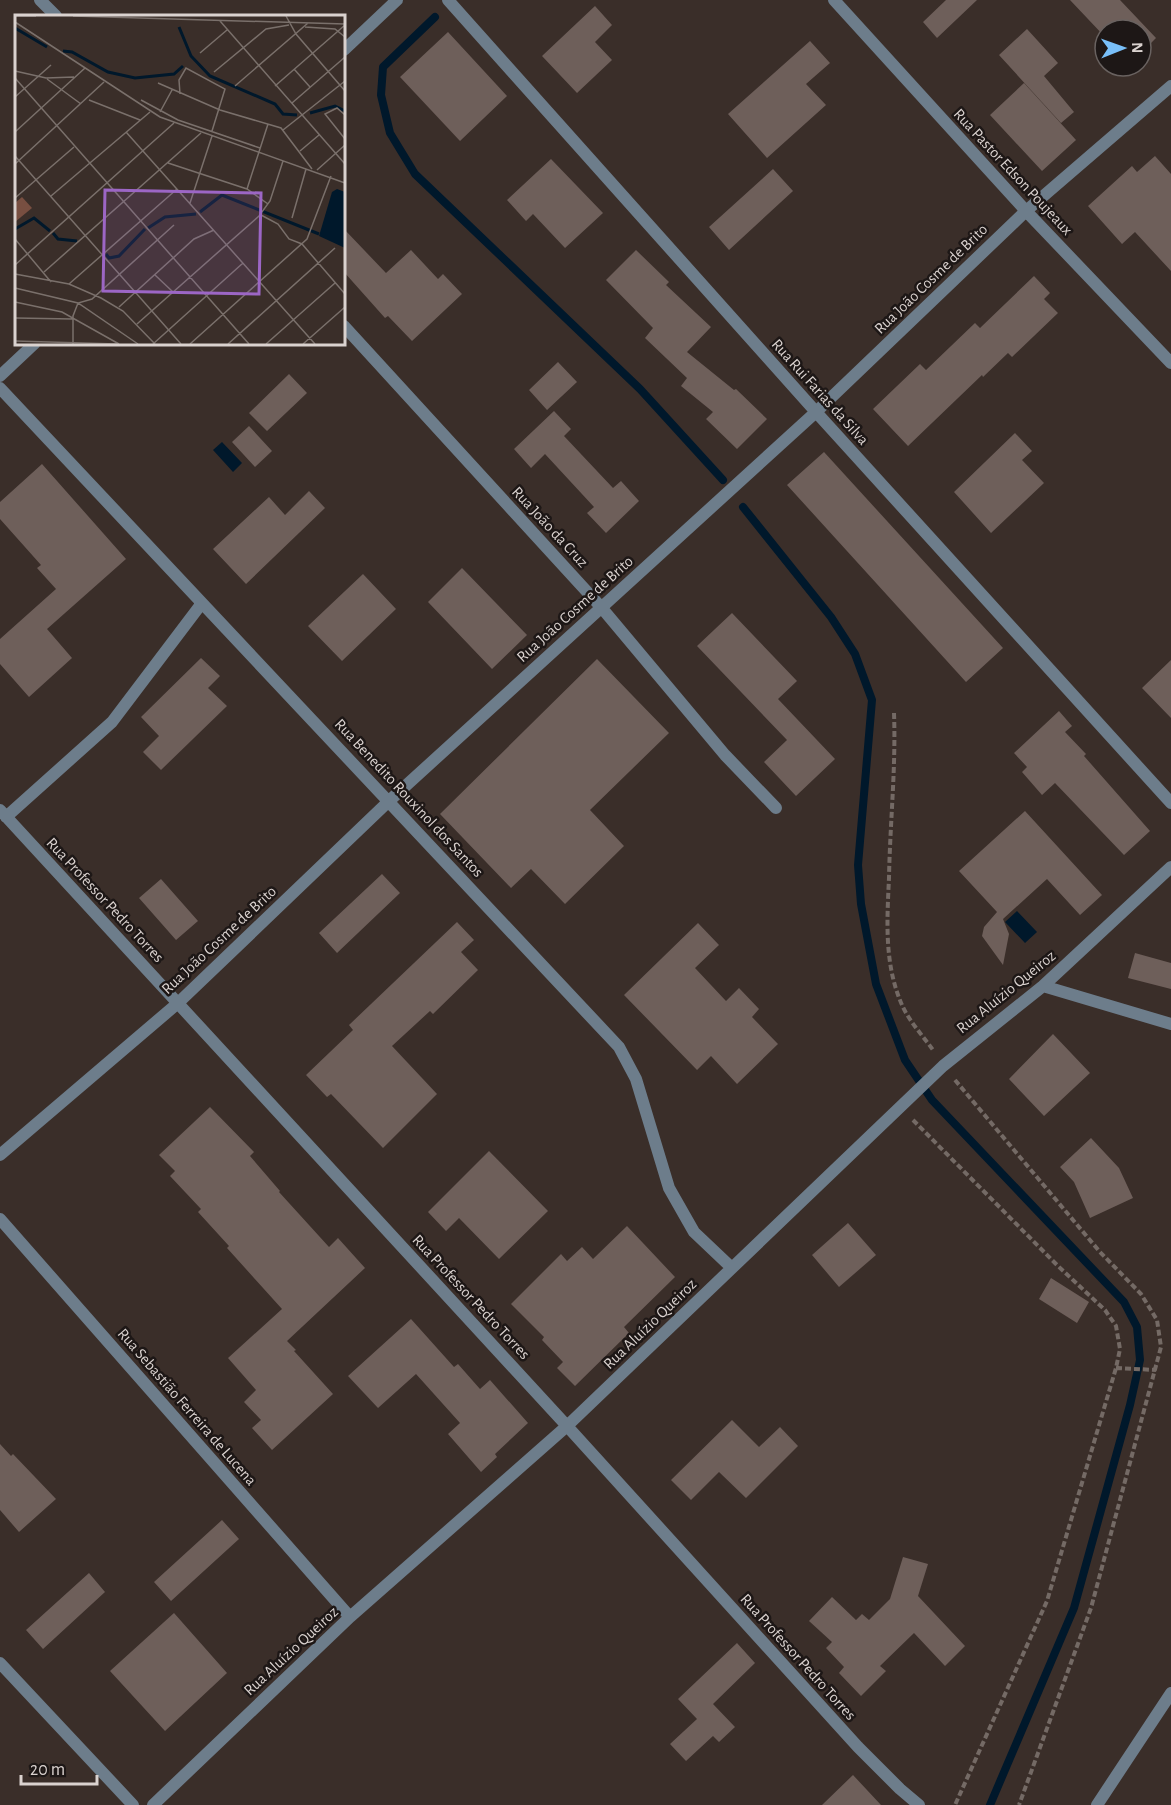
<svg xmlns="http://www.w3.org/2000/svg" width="1171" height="1805" viewBox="0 0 1171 1805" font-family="'Alegreya Sans',sans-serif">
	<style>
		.water { fill: #00182b }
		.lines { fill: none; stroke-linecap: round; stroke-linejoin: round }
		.stream { stroke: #00182b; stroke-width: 8 }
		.building { fill: #6e5f5a }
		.path { stroke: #746a65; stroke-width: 4; stroke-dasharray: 6 3; stroke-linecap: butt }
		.minor { stroke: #6d7d8b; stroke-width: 12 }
		.labels { text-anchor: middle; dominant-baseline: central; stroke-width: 5; stroke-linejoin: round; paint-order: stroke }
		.street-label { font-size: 16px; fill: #dad2cf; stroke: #1d1716 }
		.inset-river { fill: none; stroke: #00182b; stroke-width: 3 }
		.inset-road { fill: none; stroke: #7a706b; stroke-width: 1.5 }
		.view { fill: #9c66c5; fill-opacity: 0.15; stroke: #9c66c5; stroke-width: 3 }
		.inset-edge { fill: none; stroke: #dad2cf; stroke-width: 3 }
	</style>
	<rect width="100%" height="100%" fill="#3a2e29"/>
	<path class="water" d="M222,442L242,463L233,472L213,450Z
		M1017,911L1037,932L1025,943L1005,922Z"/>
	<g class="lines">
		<path class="stream" d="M435,17L383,67L381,95L390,133L415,174L640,389L723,480
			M743,507L831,617L855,654L872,700L858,865L861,904L876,984L905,1060L932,1100L1124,1302L1137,1327L1140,1360L1130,1405L1074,1608L990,1805"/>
	</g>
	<path class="building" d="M946,0H977L937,38L923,22Z
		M1070,0H1120L1156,38L1141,53V30H1105V37Z
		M595,6L612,25L595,42L612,60L577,93L542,56Z
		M1027,29L1058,63L1044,76L1074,112L1061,123L999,55Z
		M448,32L507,96L460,141L400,77Z
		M810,41L830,63L806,84L826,105L767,158L728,114Z
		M1024,83L1076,140L1042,171L990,115Z
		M1155,156L1171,174V271L1135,232L1122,244L1088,206L1132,166L1137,172Z
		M551,159L603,213L565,248L533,214L526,221L507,200Z
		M773,169L793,191L729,250L709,227Z
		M344,229L386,273L411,250L438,279L443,274L462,294L412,341L388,316L385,318L344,272Z
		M636,250L669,282L666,285L711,327L687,352L734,390L736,389L767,419L737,449L706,419L713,412L681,386L687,378L645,338L653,328L606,280Z
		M1034,276L1050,293L1044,299L1058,313L1012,357L1008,353L983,377L982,375L908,446L873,409L920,364L926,370L975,323L980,328Z
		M558,362L577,382L547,410L529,390Z
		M289,374L307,393L267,431L249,413Z
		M554,411L571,429L564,436L613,488L621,481L639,501L606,533L587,513L594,507L545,454L531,468L514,449Z
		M249,426L272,451L255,467L232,442Z
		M1015,433L1032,451L1022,460L1044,483L991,533L954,492Z
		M824,452L1003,648L966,682L787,485Z
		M42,464L126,559L47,629L72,658L29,697L0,664V639L56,589L37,568L41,565L0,519V502Z
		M309,491L325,508L246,584L213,549L269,497L285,515Z
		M462,568L527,635L492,669L428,602Z
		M363,574L396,609L342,661L308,626Z
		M732,613L797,681L778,699L835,759L796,796L764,762L787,740L697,646Z
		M201,658L220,676L208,688L227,706L161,770L143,752L159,736L141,717Z
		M597,659L669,733L590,810L624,846L565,904L531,869L511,888L440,814Z
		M1171,660V718L1142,688Z
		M1059,711L1072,726L1065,732L1086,754L1084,756L1150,831L1124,855L1055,783L1042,795L1022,772L1027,767L1014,753Z
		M1025,811L1102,895L1080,915L1047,879L1003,919L1009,934L1003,965L982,936L984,927L997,912L959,871Z
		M382,874L400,893L337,953L319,933Z
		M161,879L198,921L176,940L139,898Z
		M457,922L474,940L461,952L478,970L433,1014L430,1011L392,1046L437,1094L383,1148L331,1094L327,1097L306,1075L353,1030L349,1025Z
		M698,923L719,945L695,968L726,1001L739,988L759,1009L752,1017L778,1044L737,1084L711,1056L697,1070L624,995Z
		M1135,953L1171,963V989L1128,978Z
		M1053,1034L1090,1073L1044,1116L1009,1079Z
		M210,1107L254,1152L250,1156L280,1191L279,1192L329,1247L338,1238L365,1268L287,1341L296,1350L294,1351L333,1394L272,1450L252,1428L261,1420L244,1402L256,1390L228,1358L282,1309L227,1248L229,1246L198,1212L201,1209L170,1176L175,1171L159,1155Z
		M1091,1138L1119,1168L1133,1198L1090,1218L1074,1182L1060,1167Z
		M489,1151L548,1211L499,1259L459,1218L446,1231L428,1212Z
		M848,1223L876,1255L839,1287L812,1255Z
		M627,1226L675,1277L624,1327L629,1333L575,1386L557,1368L563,1362L542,1340L544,1337L511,1304L561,1254L567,1261L582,1247L593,1259Z
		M1051,1278L1089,1302L1077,1323L1039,1299Z
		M411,1319L454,1367L458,1364L480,1389L490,1380L528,1423L495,1454L497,1457L481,1472L448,1434L460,1423L416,1374L378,1408L348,1376Z
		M732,1420L759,1447L780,1427L798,1446L746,1498L719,1472L691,1500L671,1480Z
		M0,1444L11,1456L13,1454L56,1499L19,1532L0,1510Z
		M222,1520L239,1539L171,1601L154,1582Z
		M903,1557L928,1564L918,1596L965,1646L945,1666L914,1633L880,1666L886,1671L861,1696L839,1673L844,1667L826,1648L832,1642L809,1621L832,1597L856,1620L862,1614L869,1620L890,1599Z
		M89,1573L105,1592L43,1649L26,1630Z
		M174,1613L227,1673L165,1731L110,1671Z
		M737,1643L755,1663L713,1704L735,1727L719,1742L713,1736L686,1761L670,1744L697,1719L678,1699Z
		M853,1775L881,1805H822Z"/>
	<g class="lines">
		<path class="path" d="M894,713C896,768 890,823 889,878C887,921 884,964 902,1005C909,1021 923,1036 933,1050
			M955,1080L1100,1252L1141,1294L1157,1320L1161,1347L1091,1608L1019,1805
			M913,1120L1058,1266L1105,1310L1116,1326L1120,1349L1116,1368L1047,1601L955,1805
			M1116,1368L1156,1370"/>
		<path class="minor" d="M40,0L56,16
			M448,0L816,412L1171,803
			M834,0L1026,211L1171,363
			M344,50L397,0
			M344,326L601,607L725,755L776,808
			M0,376L34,344
			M0,388L619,1047L636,1079L669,1188L694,1232L732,1268
			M0,810L567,1426L858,1747L900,1789L919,1805
			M6,817L112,722L202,603
			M1043,986L1171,1024
			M0,1155L178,1003L389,801L816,412L1026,211L1171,86
			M0,1219L350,1617
			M0,1663L133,1805
			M153,1805L350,1617L567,1426L943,1066L1043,986L1171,867
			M1097,1805L1171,1693"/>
	</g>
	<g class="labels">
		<g class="street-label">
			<text transform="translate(1013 172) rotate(47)">Rua Pastor Edson Poujeaux</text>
			<text transform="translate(931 279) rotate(-44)">Rua João Cosme de Brito</text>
			<text transform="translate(820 392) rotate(48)">Rua Rui Farias da Silva</text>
			<text transform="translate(550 527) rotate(47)">Rua João da Cruz</text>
			<text transform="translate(575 609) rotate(-42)">Rua João Cosme de Brito</text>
			<text transform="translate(409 798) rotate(47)">Rua Benedito Rouxinol dos Santos</text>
			<text transform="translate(105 900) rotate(47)">Rua Professor Pedro Torres</text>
			<text transform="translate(219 940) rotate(-43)">Rua João Cosme de Brito</text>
			<text transform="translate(1006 992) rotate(-39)">Rua Aluízio Queiroz</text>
			<text transform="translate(471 1297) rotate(47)">Rua Professor Pedro Torres</text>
			<text transform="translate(650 1324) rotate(-44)">Rua Aluízio Queiroz</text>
			<text transform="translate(187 1407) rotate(49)">Rua Sebastião Ferreira de Lucena</text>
			<text transform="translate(291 1651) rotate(-43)">Rua Aluízio Queiroz</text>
			<text transform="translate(798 1657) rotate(48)">Rua Professor Pedro Torres</text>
		</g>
	</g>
	<g transform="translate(15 15)">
		<rect width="330" height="330" fill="#3a2e29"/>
		<path d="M7,182L17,193L0,207V188Z" fill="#784f41"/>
		<path d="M322,174L330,177V233L304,221L317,177Z" fill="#00182b"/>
		<path class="inset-river" d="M164,12L176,41L195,61L260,89L268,99L282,100M0,13L32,32M48,36L57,37L93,57L120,63L159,59L168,51M295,98L320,91L330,96M185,197L207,180L304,219M133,213L150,202L181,199M0,214L19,203L35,216M38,218L43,224L62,226M91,239L94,243L104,241L130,214"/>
		<path class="inset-road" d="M1,1H21M58,1L330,9M271,1L281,19L330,76M205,6L330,149M0,7L145,102L330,168M290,12L320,14L330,22M185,38L212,15M279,54L295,72M0,56L31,63L59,62M199,57L251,14L274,10M0,63L234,329M32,64L66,89M143,68L205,95L266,113L297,154M220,71L293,8M260,71L330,10M165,79L164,65L171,53L210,74L197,116M0,82L36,50M74,85L125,105M126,85L163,105L245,133M277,88L330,42M145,97L157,75M330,100L322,93L310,99L330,124M268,115L330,66M0,117L70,53M111,117L300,329M285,136L304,120M0,141L166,329M153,148L232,174L253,189M0,149L89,67M302,155L330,130M232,174L253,109M36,181L135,97M0,183L59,132M175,188L197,121M246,200L263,209L274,224L287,229L330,279M277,203L291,154M0,224L36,267M0,250L159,108M29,257L186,118M0,259L54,269L86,283L108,296L140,329M140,260L158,277M54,269L162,174M0,273L63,288L123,329M0,287L47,297L104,329M104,292L179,224L199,215M0,303L58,304M122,309L244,201L255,186L268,146M0,326L102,329M58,329V301L63,288L77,284L159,210M138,329L228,248M175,329L292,224L316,161M213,329L320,233M251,329L320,268M288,329L330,292"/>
		<path class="view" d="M90,175L246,178L244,279L88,276Z"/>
		<rect width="330" height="330" class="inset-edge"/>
	</g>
	<g transform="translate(1123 48) rotate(89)"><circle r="28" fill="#1d1716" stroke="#696260" stroke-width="1.5"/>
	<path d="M0-4.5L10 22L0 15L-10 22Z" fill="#79bff8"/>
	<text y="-9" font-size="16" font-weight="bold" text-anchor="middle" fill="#dad2cf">N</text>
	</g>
	<path d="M21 1775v9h76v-9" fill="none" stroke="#dad2cf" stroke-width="3"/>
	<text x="30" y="1775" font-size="18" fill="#dad2cf" stroke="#1d1716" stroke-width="4.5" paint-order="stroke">20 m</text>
</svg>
